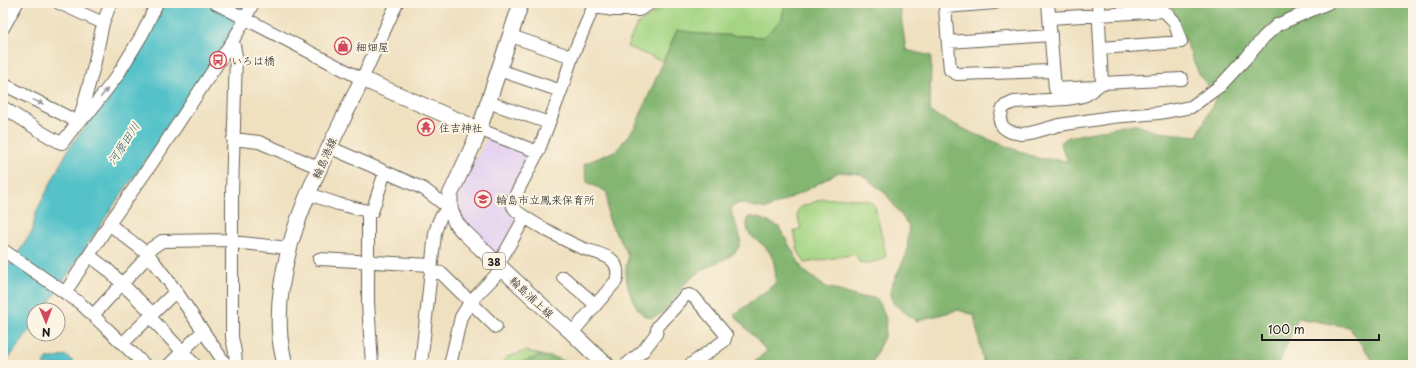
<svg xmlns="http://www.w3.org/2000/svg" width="1416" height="368" viewBox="0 0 1416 368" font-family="'Playpen Sans','Klee One',sans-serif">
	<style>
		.built { fill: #e5d3f1 }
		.green { fill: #a5d584; stroke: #607850 }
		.forest { fill: #84b672; stroke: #506947 }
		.water { fill: #54c2c9; stroke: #386f72 }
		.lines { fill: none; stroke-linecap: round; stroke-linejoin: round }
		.minor-casing { stroke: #666155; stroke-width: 14 }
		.major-casing { stroke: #666155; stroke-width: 17 }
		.minor { stroke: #fff; stroke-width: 12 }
		.major { stroke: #fff; stroke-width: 15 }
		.oneway { fill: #999 }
		.labels { text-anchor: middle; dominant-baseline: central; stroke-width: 4; stroke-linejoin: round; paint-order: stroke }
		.shield { fill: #fcf5e5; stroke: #5f5d58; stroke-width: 1 }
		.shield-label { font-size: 10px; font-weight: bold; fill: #1c1c1c }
		.poi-label { font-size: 11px; fill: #1c1c1c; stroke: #fcf5e5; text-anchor: start }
		.street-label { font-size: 11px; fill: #1c1c1c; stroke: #fcf5e5 }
		.water-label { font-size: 12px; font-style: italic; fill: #325e61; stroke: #fcf5e5 }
	</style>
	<rect width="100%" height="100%" fill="#fcf5e5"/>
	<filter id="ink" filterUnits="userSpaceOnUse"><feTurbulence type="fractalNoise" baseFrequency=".025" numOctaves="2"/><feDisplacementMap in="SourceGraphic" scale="8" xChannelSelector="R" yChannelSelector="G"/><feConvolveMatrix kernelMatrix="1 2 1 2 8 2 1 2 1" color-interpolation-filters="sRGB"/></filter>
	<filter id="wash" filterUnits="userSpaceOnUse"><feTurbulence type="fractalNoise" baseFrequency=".012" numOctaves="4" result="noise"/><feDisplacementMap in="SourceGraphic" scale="16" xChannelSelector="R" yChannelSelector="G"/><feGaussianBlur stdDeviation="0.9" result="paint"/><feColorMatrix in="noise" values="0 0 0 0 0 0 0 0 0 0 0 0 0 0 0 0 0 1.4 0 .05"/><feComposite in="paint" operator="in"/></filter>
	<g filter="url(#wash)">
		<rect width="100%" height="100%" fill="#efe0bf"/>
		<path class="built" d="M488,136L530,153L532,160L511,193L517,217L499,258L466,227L457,212V196Z"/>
		<path class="green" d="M671,3H785L782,19L764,37L702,34L677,31L663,61L627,47L636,26L658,10Z
			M848,198L870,201L875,207L886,255L884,259L866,264L859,262L856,254L805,263L798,251L794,231L801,228L797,214L799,208L822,199Z
			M526,351L541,355L562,365H499L507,357Z"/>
		<path class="forest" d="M785,3H899L906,50L931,56L930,112L972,133L1037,158L1068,161L1060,143L1069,137L1133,124L1157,132L1197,136L1217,96L1200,76L1169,3H1413V365H1376L1349,327L1298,318L1278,365H1088L1085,363L1057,365H984L974,315L958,310L916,321L893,303L890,289L907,253L909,226L886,194L861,174L839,172L801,193L766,209L739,203L731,207C730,220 742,229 740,242C739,256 718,261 708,267C701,271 692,277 686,283C678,291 662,323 647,317C634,312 625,282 626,269C626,265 628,261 628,257C625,244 615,234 610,222C606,214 608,201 607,192L587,182L584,164L617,150L635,127L677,30L702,34L764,37L782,19Z
			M750,217H752L762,219L779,227L803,270L816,280L824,286L858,297L874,298L880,303L886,319L885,334L871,365H751L767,351L734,315L775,284C777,272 774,255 765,247C754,236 746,238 747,220Z
			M539,356C554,356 560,359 574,365H515Z"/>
		<path class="water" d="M162,3H247L235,28L200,85L115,203L44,310H34V324L4,365H3V271L18,253L32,232L36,212L69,148L92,117Z
			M65,355L77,365H43L48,358H57Z"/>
	</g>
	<g filter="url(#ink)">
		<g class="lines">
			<g class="minor-casing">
				<path id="minor" d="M59,3L103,23L111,3
					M215,3L362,79L397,3
					M995,3L945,7L950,70L957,74L1053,71
					M1048,3L1055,89L1095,87
					M1098,3L1102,83
					M594,7L614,10H639L651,3
					M1050,18L1164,11L1174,21L1181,42L1101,48
					M3,28L17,3
					M511,35L514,37L572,57
					M233,40L236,56L232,193V337L235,352L236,365
					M948,42L1051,35
					M499,70L561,91
					M1182,79L1102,83L1086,95L1079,97L1066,99L1014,102L1005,106L1002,110L1000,121L1003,127L1007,130L1011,132L1022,134L1031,133L1059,125L1112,117L1159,113L1191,107L1220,86L1247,57L1264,37L1277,25L1328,3
					M3,84L78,122
					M488,102L549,123
					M3,107L43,133L59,142L62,143L78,122L87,115L117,76L143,33L157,3
					M79,121L94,66L103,23
					M478,129L538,152
					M233,139L259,142L320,168
					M329,147L424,189L450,209C440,213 438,223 435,233L421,365
					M309,194L338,204L368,211
					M109,224L149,255L176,291L226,365
					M3,250L80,303L145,365
					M146,252L162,241L227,240L232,242L289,248
					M90,256L107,269L153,314
					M319,259L431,265
					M498,265L525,217
					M431,271L441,273L496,327
					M563,277L596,305
					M65,293L109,224L152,163L233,40L242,25L253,3
					M93,315L149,255
					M150,317L195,365
					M572,333L616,281C618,275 618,267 613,261C606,254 592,252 582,248C570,243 521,218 514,208C512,206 513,205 512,202L538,152L561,91L572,57L595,3
					M123,343L176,291
					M169,365L203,331
					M372,365L368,303V211L372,212L385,172
					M450,365L461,317L470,302L502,269
					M626,365L643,351L656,334L658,326L685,296L689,295L694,297L726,335L724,341L690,365"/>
			</g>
			<g class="major-casing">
				<path id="major" d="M521,3L476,139L450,195V209L456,223L464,232C498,265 533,298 569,330C582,342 593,354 607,365
					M285,365C283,356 281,347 280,338C272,245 325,160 362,79L478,129"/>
			</g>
			<use href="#minor" class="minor"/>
			<use href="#major" class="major"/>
		</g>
		<defs><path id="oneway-solid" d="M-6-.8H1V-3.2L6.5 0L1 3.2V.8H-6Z"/></defs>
		<g class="oneway">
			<use href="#oneway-solid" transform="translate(104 93) rotate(-52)"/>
			<use href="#oneway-solid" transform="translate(38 102) rotate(26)"/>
		</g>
	</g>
	<defs>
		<g id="shop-ring" transform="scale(0.9)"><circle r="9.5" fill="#fcf5e5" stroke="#d1495b" stroke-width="1.5"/><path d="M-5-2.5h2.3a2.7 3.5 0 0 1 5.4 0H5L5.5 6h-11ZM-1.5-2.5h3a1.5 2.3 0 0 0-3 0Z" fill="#d1495b"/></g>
		<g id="bus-ring" transform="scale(0.9)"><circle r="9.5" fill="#fcf5e5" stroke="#d1495b" stroke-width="1.5"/><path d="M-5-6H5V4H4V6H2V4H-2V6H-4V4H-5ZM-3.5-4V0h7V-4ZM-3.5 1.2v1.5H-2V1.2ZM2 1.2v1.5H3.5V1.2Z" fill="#d1495b"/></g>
		<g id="temple-ring" transform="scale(0.9)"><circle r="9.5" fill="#fcf5e5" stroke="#d1495b" stroke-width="1.5"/><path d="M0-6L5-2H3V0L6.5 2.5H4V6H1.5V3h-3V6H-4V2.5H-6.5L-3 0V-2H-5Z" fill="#d1495b"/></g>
		<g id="school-ring" transform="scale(0.9)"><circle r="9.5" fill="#fcf5e5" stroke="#d1495b" stroke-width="1.5"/><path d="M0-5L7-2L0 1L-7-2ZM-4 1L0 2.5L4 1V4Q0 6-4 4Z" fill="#d1495b"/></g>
	</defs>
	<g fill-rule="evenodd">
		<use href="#shop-ring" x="343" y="46"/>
		<use href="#bus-ring" x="218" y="60"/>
		<use href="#temple-ring" x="426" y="127"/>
		<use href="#school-ring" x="483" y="199"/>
	</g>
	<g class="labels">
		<rect class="shield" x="483" y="253" width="22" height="16" rx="3"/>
		<g class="shield-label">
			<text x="494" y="261">38</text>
		</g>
		<g class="poi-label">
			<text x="356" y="46">細畑屋</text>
			<text x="231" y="60">いろは橋</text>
			<text x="439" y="127">住吉神社</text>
			<text x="496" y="199">輪島市立鳳来保育所</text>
		</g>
		<g class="street-label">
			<text transform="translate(324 158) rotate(-66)">輪島港線</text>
			<text transform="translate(532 297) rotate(43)">輪島浦上線</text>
		</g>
		<g class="water-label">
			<text transform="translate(123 143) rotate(-56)">河原田川</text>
		</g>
	</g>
	<rect width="1416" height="368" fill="none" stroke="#fcf5e5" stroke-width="16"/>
	<g transform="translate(46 322) rotate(179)"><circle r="19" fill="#fcf5e5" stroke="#a29e95"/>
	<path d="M0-3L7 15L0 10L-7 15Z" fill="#d1495b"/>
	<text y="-6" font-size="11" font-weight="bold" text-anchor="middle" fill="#1c1c1c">N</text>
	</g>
	<path d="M1262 334v6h117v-6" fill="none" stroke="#1c1c1c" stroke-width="2"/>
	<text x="1268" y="334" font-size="12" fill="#1c1c1c" stroke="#fcf5e5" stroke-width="3" paint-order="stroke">100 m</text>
</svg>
